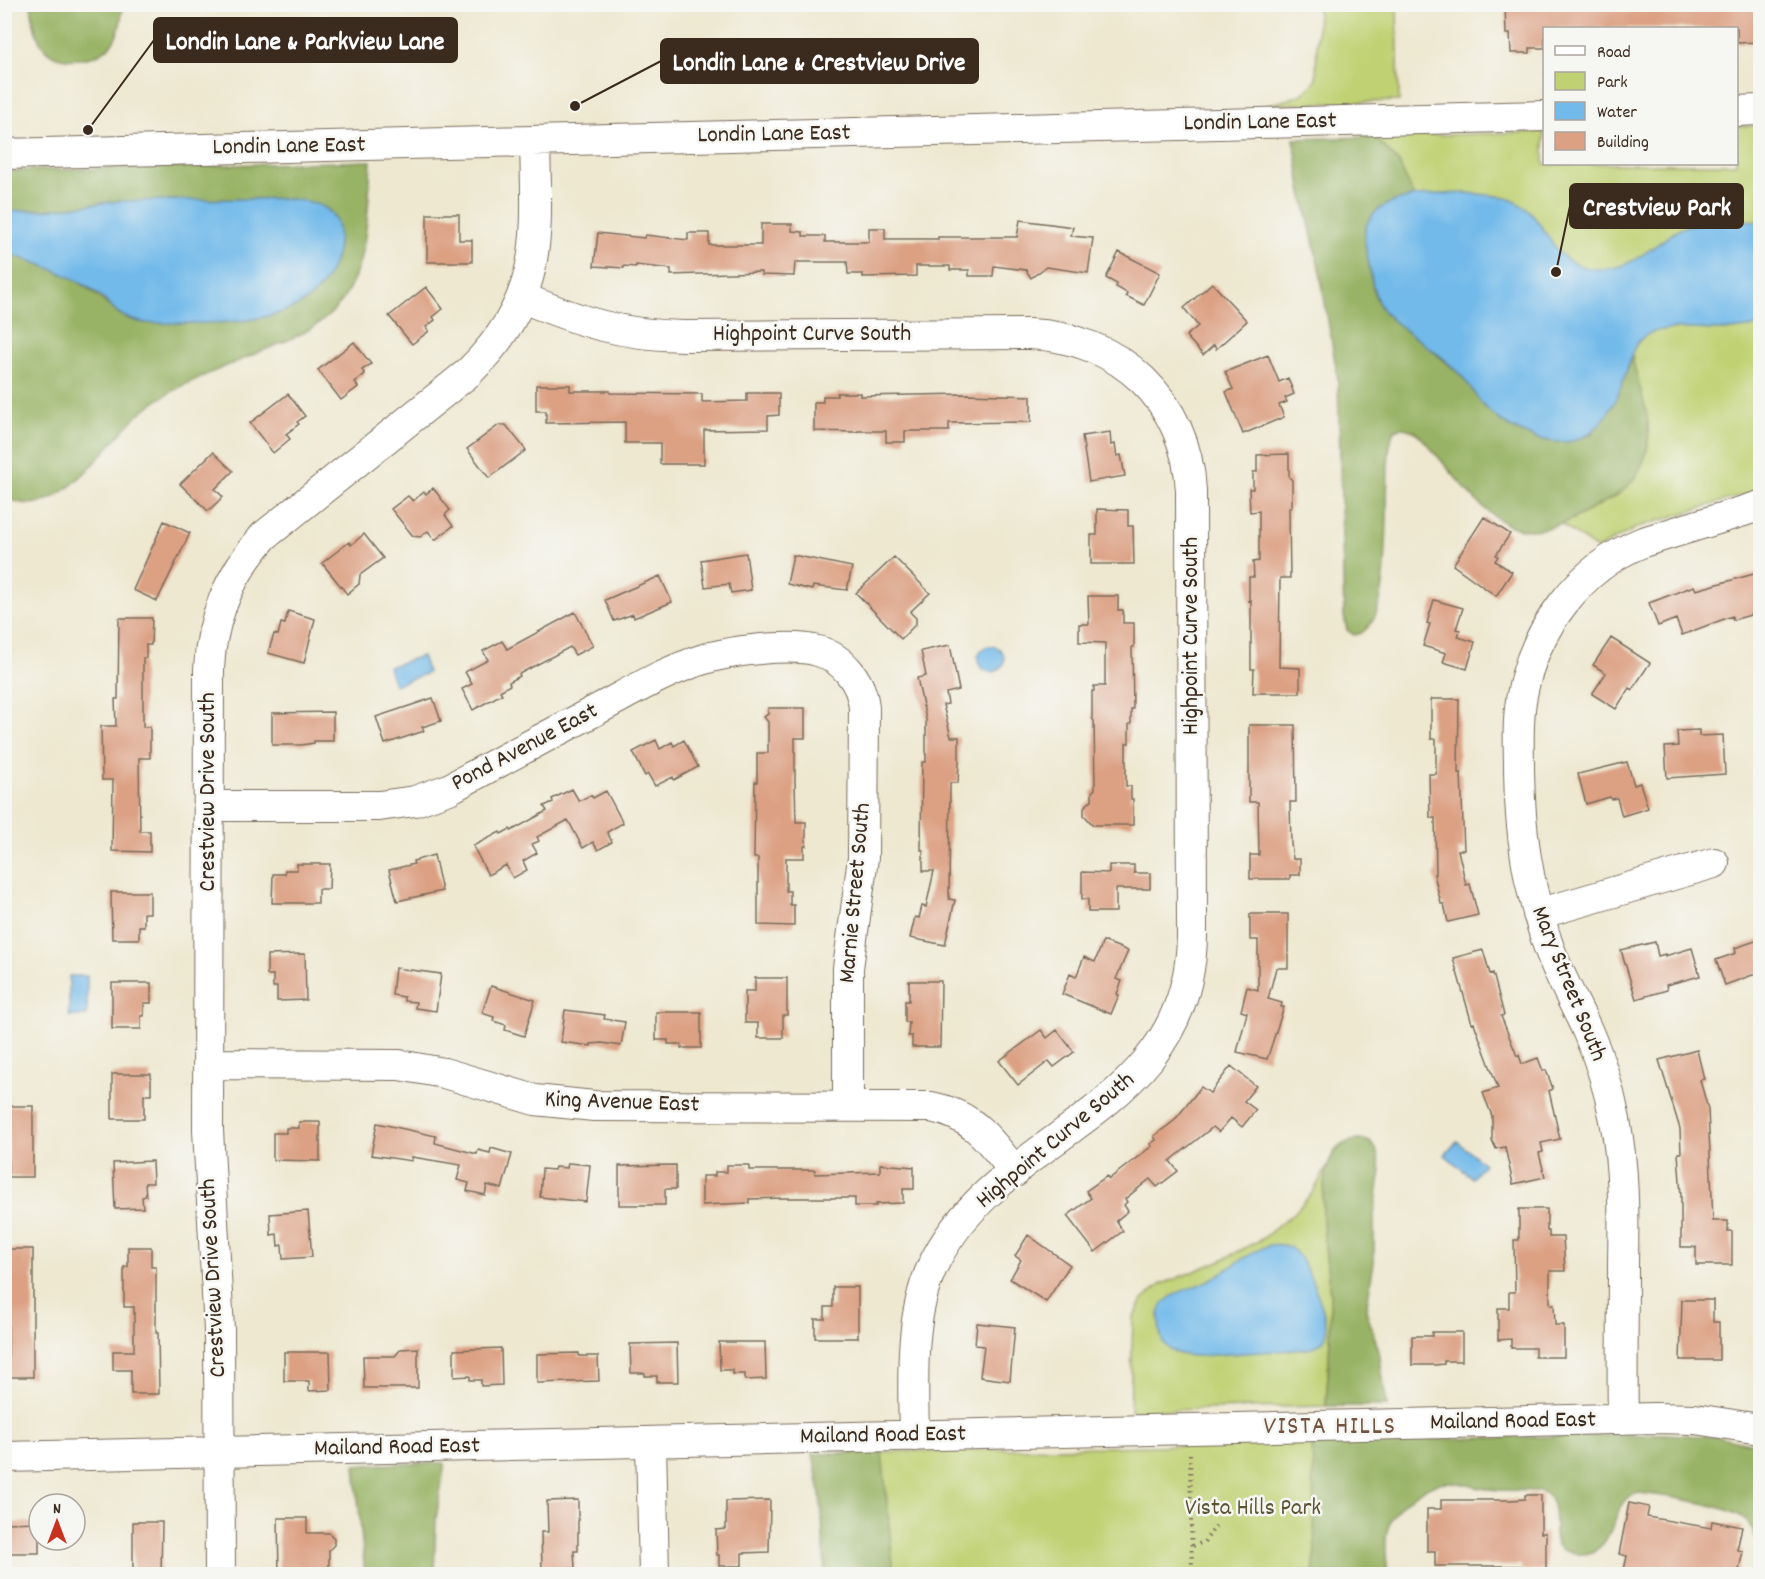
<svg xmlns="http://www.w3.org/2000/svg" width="1765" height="1579" viewBox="0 0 1765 1579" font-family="Dekko,sans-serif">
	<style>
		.green { fill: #c0d173; stroke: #7e7e48; stroke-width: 1.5 }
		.forest { fill: #98b365; stroke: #6a6e42; stroke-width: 1.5 }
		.water { fill: #72baea; stroke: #567284; stroke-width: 1.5 }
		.building { fill: #dca083 }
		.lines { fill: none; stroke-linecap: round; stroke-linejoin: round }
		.minor-casing { stroke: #7a6c5c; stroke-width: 32 }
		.path { stroke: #7a6c5c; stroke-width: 4; stroke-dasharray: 1.5 4.5; stroke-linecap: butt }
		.minor { stroke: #fff; stroke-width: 30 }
		.labels { text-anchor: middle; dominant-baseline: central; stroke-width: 5; stroke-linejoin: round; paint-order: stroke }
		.street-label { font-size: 24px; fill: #3b2a1e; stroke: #f6f6f2 }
		.park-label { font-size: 24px; fill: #5c5433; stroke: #f6f6f2 }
		.neighbourhood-label { font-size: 26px; letter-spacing: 1.5px; fill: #735341; stroke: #f6f6f2 }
		.leader { fill: none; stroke: #3b2a1e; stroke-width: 2 }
		.callout-dot { fill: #3b2a1e; stroke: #f6f6f2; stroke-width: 2 }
		.callout { fill: #3b2a1e; stroke: #3b2a1e; stroke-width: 2 }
		.callout-label { font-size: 26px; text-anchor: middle; font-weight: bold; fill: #fff }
	</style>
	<rect width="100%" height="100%" fill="#f6f6f2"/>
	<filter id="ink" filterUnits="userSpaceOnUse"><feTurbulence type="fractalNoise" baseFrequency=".0167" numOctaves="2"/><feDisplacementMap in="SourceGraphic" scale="12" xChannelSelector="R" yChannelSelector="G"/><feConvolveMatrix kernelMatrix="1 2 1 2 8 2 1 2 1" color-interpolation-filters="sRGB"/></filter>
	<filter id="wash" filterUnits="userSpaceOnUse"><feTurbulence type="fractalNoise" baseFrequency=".008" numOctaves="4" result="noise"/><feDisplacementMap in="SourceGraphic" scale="24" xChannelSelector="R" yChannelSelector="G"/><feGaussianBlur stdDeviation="1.35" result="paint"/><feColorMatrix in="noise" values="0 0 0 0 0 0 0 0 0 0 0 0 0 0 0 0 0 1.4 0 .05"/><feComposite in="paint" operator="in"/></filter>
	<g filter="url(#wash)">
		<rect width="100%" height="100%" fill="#eee8d0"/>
		<path class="green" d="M1318,5H1397L1399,101L1266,105C1285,100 1306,98 1316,79Z
			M1737,126H1760V490L1638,527L1597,549L1353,380L1351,138L1544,132V164H1736Z
			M1329,1163C1316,1207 1327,1251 1330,1296C1332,1332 1328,1370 1326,1406L1130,1411L1133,1318L1142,1300L1160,1285L1222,1260L1262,1239L1295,1212L1313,1192Z
			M1330,1442L1333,1574H832V1453Z"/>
		<path class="forest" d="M31,5H122C122,36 111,56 79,59C69,60 56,59 48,52C35,41 33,20 31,5Z
			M1375,137L1399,163L1414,197L1388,204L1378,210L1366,247L1374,293L1379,304L1463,377L1485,407L1502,422L1517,431L1574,441L1591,434L1621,386L1632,355C1637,387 1654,418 1647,450C1644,463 1637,476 1628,486C1621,494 1610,499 1601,504C1574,519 1538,540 1506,524C1473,506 1443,459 1416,432C1408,429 1403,426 1394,430C1377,466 1404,628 1354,635L1347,630L1344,616L1338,380L1319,267L1301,188L1294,139Z
			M371,161C368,206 369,264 341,302C321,329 287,341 257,353C219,370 177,384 144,410C109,437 58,531 5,496V253C30,261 55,268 79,282C105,298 113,318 145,323C190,323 271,327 307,300C326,286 333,266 338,245L288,199L119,201L45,210L5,211V171Z
			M1364,1140L1370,1142L1376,1149L1381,1170L1374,1215V1263L1366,1310L1379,1351L1387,1406H1326C1328,1370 1332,1333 1330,1296C1328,1262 1309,1166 1342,1145C1348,1140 1356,1140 1364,1140Z
			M1663,1434L1720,1437L1760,1445V1553C1757,1541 1754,1528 1745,1519C1729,1505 1661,1495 1639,1493C1608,1495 1621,1556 1578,1554C1570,1553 1562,1551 1557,1545C1551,1526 1562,1499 1540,1491C1523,1490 1505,1491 1488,1489C1474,1488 1461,1481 1447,1482C1435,1482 1423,1489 1413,1496C1382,1517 1384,1540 1388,1574H1313L1315,1555L1312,1442Z
			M882,1452L894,1574H825L821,1499L813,1454Z
			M445,1463L436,1519L434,1574H365L355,1465Z"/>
		<path class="water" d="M1467,193C1483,195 1502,194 1516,202C1552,221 1546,266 1598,269C1629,271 1651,247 1675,232C1699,217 1734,218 1760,222V325C1749,328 1737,330 1725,330C1703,331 1656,322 1640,340C1632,348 1629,362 1626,373C1615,406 1598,443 1559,442C1532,441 1505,427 1486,408C1477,400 1472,388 1464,379C1459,372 1451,366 1445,360C1427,344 1404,332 1387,315C1374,302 1372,282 1369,264C1366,251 1361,232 1369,220C1384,193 1440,194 1467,193Z
			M244,199C269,199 302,195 325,208C348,222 337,261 326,279C319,291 308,301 295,307C252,327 192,323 145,323C112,317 115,305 91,289C64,272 35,262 5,253V211L45,210L119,201Z
			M978 659a13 13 0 1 1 26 0a13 13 0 1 1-26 0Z
			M422,656L428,673L394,685L388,667Z
			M69,976H87V1016H69Z
			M1457,1141L1484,1164L1472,1178L1445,1155Z
			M1270,1245C1278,1244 1285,1244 1292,1249C1306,1259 1330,1319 1326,1335C1324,1343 1315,1347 1308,1349L1198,1356C1185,1356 1168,1354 1162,1340C1159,1330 1156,1313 1163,1304C1173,1292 1192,1288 1205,1282C1227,1272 1246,1253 1270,1245Z"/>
		<g id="blocks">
			<path class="building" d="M1505,4H1761V42L1737,43V28H1545V48H1530V53H1511L1510,34H1506Z
				M427,214H459V240H472V262H427Z
				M1020,220L1073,227L1071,236L1093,238L1088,273L1046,267L1031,278L1026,270L994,266L993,276H969V270H950V266H916V276L863,277V274H848L847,262H795L794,276L761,275V272L671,275V269L636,265V267L624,266V268L594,266L598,233L644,238L645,235L688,240V233H709V245H761V224H792V231L803,232V236H825V242H869V228H885V239H938V237H1017Z
				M1119,252L1160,273L1144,305L1126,296L1127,293L1116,287L1117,284L1106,278Z
				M1212,283L1247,321L1216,349L1214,345L1203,355L1186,336L1198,326L1184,308Z
				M426,287L443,309L433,317L435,320L426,327L429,331L412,344L389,316Z
				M354,342L371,364L362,370L365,374L355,382L358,387L341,400L318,370Z
				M1268,355L1279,382L1288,378L1294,394L1285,398L1287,402L1279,405L1284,417L1243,434L1226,392L1233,389L1225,372Z
				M536,385H570V391H610V393L702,394V402L747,401V393H779V415L768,416V429L704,430V464H660V443H625V422L546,423V411H536Z
				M837,393H860V396L967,394L1031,396V422L949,423V431H905V442H886V431H858L856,432L814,431V402H823V396H837Z
				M288,394L305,416L297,422L299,424L286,434L290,439L273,453L250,423Z
				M499,425H506L526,450L489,478L467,449Z
				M1110,432L1111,445L1115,444L1117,456L1121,455L1125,476L1089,482L1082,436Z
				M213,452L233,471L215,489L223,497L208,511L180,484Z
				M1289,454V477L1292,480V507L1289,508L1290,578H1280L1279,667L1300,668V693H1253L1254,669H1251V600L1249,601V577H1254L1253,562L1259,561V511L1250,512L1249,489H1253V472H1257V455Z
				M433,488L450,510L445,515L453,526L435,540L428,531L420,537L413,536L391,509L408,496L413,501L424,492L426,494Z
				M1097,509L1128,510V526H1133L1134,564H1091V535H1097Z
				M1484,517L1510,534L1496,555L1498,556L1495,561L1512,572L1496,596L1453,565Z
				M164,521L190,533L157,601L133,590Z
				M364,534L383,558L360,575L359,584L347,594L322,563L349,542L351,545Z
				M746,553L751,590L731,593L729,584L705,587L701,560Z
				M793,555L852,567L847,590L813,586L812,590L787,584Z
				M894,557L930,593L910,612L916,618V624L901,639L856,593Z
				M1761,572V612L1733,620L1732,616L1682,635L1676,619L1658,626L1649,603L1694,586L1696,590Z
				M660,576L672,602L634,618L633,614L614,621L605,600Z
				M1088,596H1118V610H1123V623H1134V647H1132L1133,709H1131V724H1129V743H1126V786H1131V799H1133V825H1093L1084,815V807L1092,800V792L1095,789L1094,721L1092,718V691H1094V686H1105V643L1079,642V624H1089Z
				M1434,600L1463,608L1456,629L1460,630L1458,637L1475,642L1467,669L1443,662L1446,653L1423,646L1430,624L1427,623Z
				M288,611L315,619L304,663L268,653L274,634L278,635L281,623L285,624Z
				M575,612L593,646L575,655L570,647L519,674L520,676L509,682L510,685L500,691L502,694L473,710L462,689L472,684L465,672L488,660L483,651L502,641L507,649Z
				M119,618H152L151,645H146V658H143V727H150V758H139L140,831H150V852L112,851L113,780H102L101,726H116L115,699H118Z
				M1611,638L1650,663L1632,690L1629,688L1616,709L1592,694L1606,673L1593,665Z
				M950,645L959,690L946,693L948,704L943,705L951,737H959V763L958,783H950L949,899L955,900L945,945L910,938L915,917L919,918L922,906L926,907L934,871H923V850H921L922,762H926V719L917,678L926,676L921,651Z
				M433,698L441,721L422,727L424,731L385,744L376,717Z
				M1431,699H1459L1458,773H1461L1464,850H1458L1466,885L1470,884L1478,915L1448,922L1444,904H1441L1434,874H1436L1435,818H1430L1429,774H1436V739H1431Z
				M768,708H805V738H795V782L796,822H806V846H804V858H786V891H790V905H794V926L758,925V858H754L755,782H757V753H768V722L764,717L768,714Z
				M333,712V741H314V743L301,745H272V713Z
				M1249,725H1295L1296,802H1290L1291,844L1293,859H1300V875H1290V879H1250V855H1259L1258,802H1249Z
				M1699,730V736L1723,735L1725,774L1667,778L1665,747L1678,746L1677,731Z
				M656,740L660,749L672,742L674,746L684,740L698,767L674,780L673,777L655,786L648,774L645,776L633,752Z
				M1627,762L1634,785L1640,783L1648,808L1622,816L1617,798L1611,799L1610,797L1586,804L1578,774Z
				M572,789L579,801L591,795L593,798L606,791L623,823L607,832L612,842L598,850L593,842L583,848L568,820L537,837L539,841L532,844L537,853L523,861L527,870L513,878L506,865L488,875L473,846L500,832L501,834L510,829L511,831L547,811L544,806L553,802L552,799Z
				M434,855L442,891L397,901L389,870L414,864L413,861Z
				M297,864H330L329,889H318V903H272L273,874H285V870H297Z
				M1109,865H1134V873H1150V889H1116V912H1088V899H1082V872L1109,873Z
				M111,892H150V913H144V926H139V939H112Z
				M1250,914H1288V968H1276L1268,999L1282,1003L1281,1007H1284L1267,1059L1237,1052L1247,1013L1241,1011L1247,987L1258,990V940H1250Z
				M1761,939V972L1725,985L1716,960L1736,953L1735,948Z
				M1103,941L1128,951L1116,979L1122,981L1117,994L1119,995L1111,1014L1062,994L1070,974L1076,977L1084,957L1095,962Z
				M1655,942L1658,956L1665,954V956L1692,948L1700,976L1666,985L1667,990L1636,999L1621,950Z
				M1483,950L1490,974L1493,973L1504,1015L1501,1016L1517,1056L1519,1055L1522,1064L1538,1058L1543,1071L1546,1070L1553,1089L1549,1091L1560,1139L1541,1143L1543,1152L1539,1153L1545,1177L1513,1184L1505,1147L1496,1149L1492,1140V1116L1483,1093L1498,1088L1474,1023L1472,1024L1453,958Z
				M305,954L306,1000L277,1001V987H273V975H267V955Z
				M395,968L441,974L436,1011L415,1008L416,1002L404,1001V997L392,995Z
				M755,978H787V1015H783V1038H758V1023H745V991H755Z
				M909,981H941L940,1047H912V1036H908L909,1022H905V1001H909Z
				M112,983H151V1003H144V1016H141V1029H112Z
				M491,986L535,1000L524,1036L505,1030L506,1025L493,1021L494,1017L482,1013Z
				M565,1010L605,1015L604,1019L625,1022L621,1046L602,1043L591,1044V1046L561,1042Z
				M656,1012H701V1048H681V1044H668V1040H656Z
				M1041,1030L1047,1038L1057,1030L1074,1052L1054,1067L1049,1061L1018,1085L999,1061Z
				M1697,1050L1704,1079L1700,1080L1708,1109L1713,1221H1728V1231H1732V1265H1696V1247H1681V1196L1678,1153H1681L1680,1129L1659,1060Z
				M1231,1066L1256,1086L1244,1101L1256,1110L1242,1127L1231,1118L1219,1132L1213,1127L1170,1161L1178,1171L1157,1187L1150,1179L1125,1199L1127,1202L1124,1205L1128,1211L1116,1221L1123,1231L1095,1252L1067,1216L1091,1198L1086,1191L1107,1176L1109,1179L1152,1146L1150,1144L1156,1140L1154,1136L1174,1121L1201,1087L1210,1093Z
				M112,1074H151V1095H144V1119H112Z
				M8,1106H33V1177H8Z
				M299,1122H320V1161L273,1160V1133H286V1128H299Z
				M377,1123L436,1136L435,1143L477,1154L478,1150L490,1153L491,1148L512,1154L502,1189L487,1185L485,1195L467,1191L469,1183L457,1180L461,1165L412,1157V1161L371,1155Z
				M152,1161L153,1183H145L146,1196L142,1197L143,1208L115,1209L113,1163Z
				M568,1163L590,1165L586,1202L540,1197L542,1169L554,1170L555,1167L567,1168Z
				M880,1164L914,1167V1189H903V1203L876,1204V1206H855V1198H787L749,1199V1203L702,1205V1176H715V1172H727V1165H749V1170H815V1174L880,1172Z
				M676,1165V1189H665V1205H619V1166Z
				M1519,1209H1547V1231H1549V1237H1563L1565,1271H1550V1305H1554L1555,1325H1564V1357H1535V1348H1511V1339L1498,1340V1308H1509V1292H1515L1514,1240H1519Z
				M308,1211L312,1257L283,1259L282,1245L278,1246L277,1234L271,1235L270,1214Z
				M1028,1235L1070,1265L1046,1302L1010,1279L1021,1260L1015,1256Z
				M128,1247H151V1267H156V1333H158L159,1394H131V1370H113V1351H134V1307H124V1267H128Z
				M8,1249H33V1377H8Z
				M833,1287H858V1338H815V1319H825V1307H833Z
				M1682,1300H1713V1322H1719V1360H1680Z
				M977,1323L1015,1327L1010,1381L980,1377L984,1346L975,1345Z
				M1432,1332H1462V1361H1444V1364L1435,1365H1412V1336H1432Z
				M719,1342H765L766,1379L745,1380V1374H733V1370H720Z
				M677,1343L678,1382H657V1376H645V1373H631L630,1344Z
				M418,1348V1388H364L363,1356H395L401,1349Z
				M501,1348L502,1385L481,1386V1380H470V1376L454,1377V1350Z
				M284,1352H330L331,1390L309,1391V1381H284Z
				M579,1353V1356H598L599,1381L537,1383V1354Z
				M1525,1495H1541V1533H1546V1570L1521,1571V1566H1435V1551H1427V1509H1441V1500H1511L1525,1499Z
				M578,1500V1551H574L575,1568L542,1569L541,1532H548L547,1501Z
				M770,1500L769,1552L742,1553V1566H719V1555H717L716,1530L726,1529V1501Z
				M1629,1503L1649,1507L1647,1517L1711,1528L1712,1521L1742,1527L1737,1550L1743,1551L1738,1575H1647L1624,1570L1627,1556L1619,1554Z
				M278,1518H307V1533H329L334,1538V1545L329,1550V1575H279Z
				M39,1522V1553H4V1523Z
				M133,1522H162L161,1575H133Z"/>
		</g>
	</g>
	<g filter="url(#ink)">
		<use href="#blocks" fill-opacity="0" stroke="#7a6c5c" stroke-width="1.5"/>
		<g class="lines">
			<g class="minor-casing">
				<path id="minor" d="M1736,111L1760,110
					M4,154L1544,116
					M523,298C582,322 620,335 684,336L1029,334C1119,337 1187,400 1191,491L1192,936C1189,1117 998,1129 933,1265C909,1316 913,1380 914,1436
					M209,806H379L415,801L449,789C500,761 551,734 602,707C634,690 666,671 701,660C728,651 791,643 818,651C843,658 862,682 864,708L863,858L848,968V1106
					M1538,914L1714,863
					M209,1064L399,1065L444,1073L535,1100L594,1106L931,1107C973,1115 990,1140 1015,1172
					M1623,1419C1622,1367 1623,1314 1623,1262C1624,1215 1624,1167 1615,1120C1609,1089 1600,1059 1587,1030C1573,999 1556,971 1546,939C1527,882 1520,831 1519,771C1519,746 1517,720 1522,695C1534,629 1580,567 1643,542L1760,506
					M651,1442L654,1574
					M4,1457L1655,1418L1695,1419L1760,1429
					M220,1574L219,1330L208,1130L209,669C211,618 230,574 264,536L468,373C544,298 537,241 535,142"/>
			</g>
			<path class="path" d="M1190,1454L1192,1574
				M1193,1546L1204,1542L1216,1526"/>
			<use href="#minor" class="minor"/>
		</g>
	</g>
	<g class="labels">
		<g class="street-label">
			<text transform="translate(1260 123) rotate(-1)">Londin Lane East</text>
			<text transform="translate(774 135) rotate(-1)">Londin Lane East</text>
			<text transform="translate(289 147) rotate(-1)">Londin Lane East</text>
			<text x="812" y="335">Highpoint Curve South</text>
			<text transform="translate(1192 636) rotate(-90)">Highpoint Curve South</text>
			<text transform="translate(525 748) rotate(-28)">Pond Avenue East</text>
			<text transform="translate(209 792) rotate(-90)">Crestview Drive South</text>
			<text transform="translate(856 893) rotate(-85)">Marnie Street South</text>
			<text transform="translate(1568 984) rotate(68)">Mary Street South</text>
			<text transform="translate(622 1103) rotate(2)">King Avenue East</text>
			<text transform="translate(1056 1141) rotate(-40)">Highpoint Curve South</text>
			<text transform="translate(214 1278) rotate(-93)">Crestview Drive South</text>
			<text transform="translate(1513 1422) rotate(-1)">Mailand Road East</text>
			<text transform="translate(883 1436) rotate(-1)">Mailand Road East</text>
			<text transform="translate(397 1448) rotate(-1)">Mailand Road East</text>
		</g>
		<g class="park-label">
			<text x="1253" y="1509">Vista Hills Park</text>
		</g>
		<g class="neighbourhood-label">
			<text x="1330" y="1427">VISTA HILLS</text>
		</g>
	</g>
	<path class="leader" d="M88 130L154 40M575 106L661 61M1556 272L1570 206"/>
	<g class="callout-dot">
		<circle cx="88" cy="130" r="6"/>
		<circle cx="575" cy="106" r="6"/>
		<circle cx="1556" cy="272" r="6"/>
	</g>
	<g class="callout">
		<rect x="154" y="18" width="303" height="44" rx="6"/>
		<rect x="661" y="39" width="317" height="44" rx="6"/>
		<rect x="1570" y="184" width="173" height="44" rx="6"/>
	</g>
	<g class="callout-label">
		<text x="305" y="49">Londin Lane &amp; Parkview Lane</text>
		<text x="819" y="70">Londin Lane &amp; Crestview Drive</text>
		<text x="1657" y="215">Crestview Park</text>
	</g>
	<rect width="1765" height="1579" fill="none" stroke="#f6f6f2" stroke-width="24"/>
	<rect x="1543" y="27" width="195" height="138" fill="#f6f6f2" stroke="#aba49d" stroke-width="1.5"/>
	<rect x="1555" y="46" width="30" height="9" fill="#ffffff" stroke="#aba49d" stroke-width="1.5"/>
	<text x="1597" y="57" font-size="18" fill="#3b2a1e">Road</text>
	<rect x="1555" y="72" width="30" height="18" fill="#c0d173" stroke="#aba49d" stroke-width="1.5"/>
	<text x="1597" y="87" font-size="18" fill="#3b2a1e">Park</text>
	<rect x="1555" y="102" width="30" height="18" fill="#72baea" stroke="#aba49d" stroke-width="1.5"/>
	<text x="1597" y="117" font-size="18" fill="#3b2a1e">Water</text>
	<rect x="1555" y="132" width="30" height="18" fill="#dca083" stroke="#aba49d" stroke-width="1.5"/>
	<text x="1597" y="147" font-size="18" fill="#3b2a1e">Building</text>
	<g transform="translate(57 1522)"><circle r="28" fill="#f6f6f2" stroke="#aba49d" stroke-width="1.5"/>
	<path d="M0-4.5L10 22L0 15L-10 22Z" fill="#c8321e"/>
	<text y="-9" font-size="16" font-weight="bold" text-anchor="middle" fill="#3b2a1e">N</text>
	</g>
</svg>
